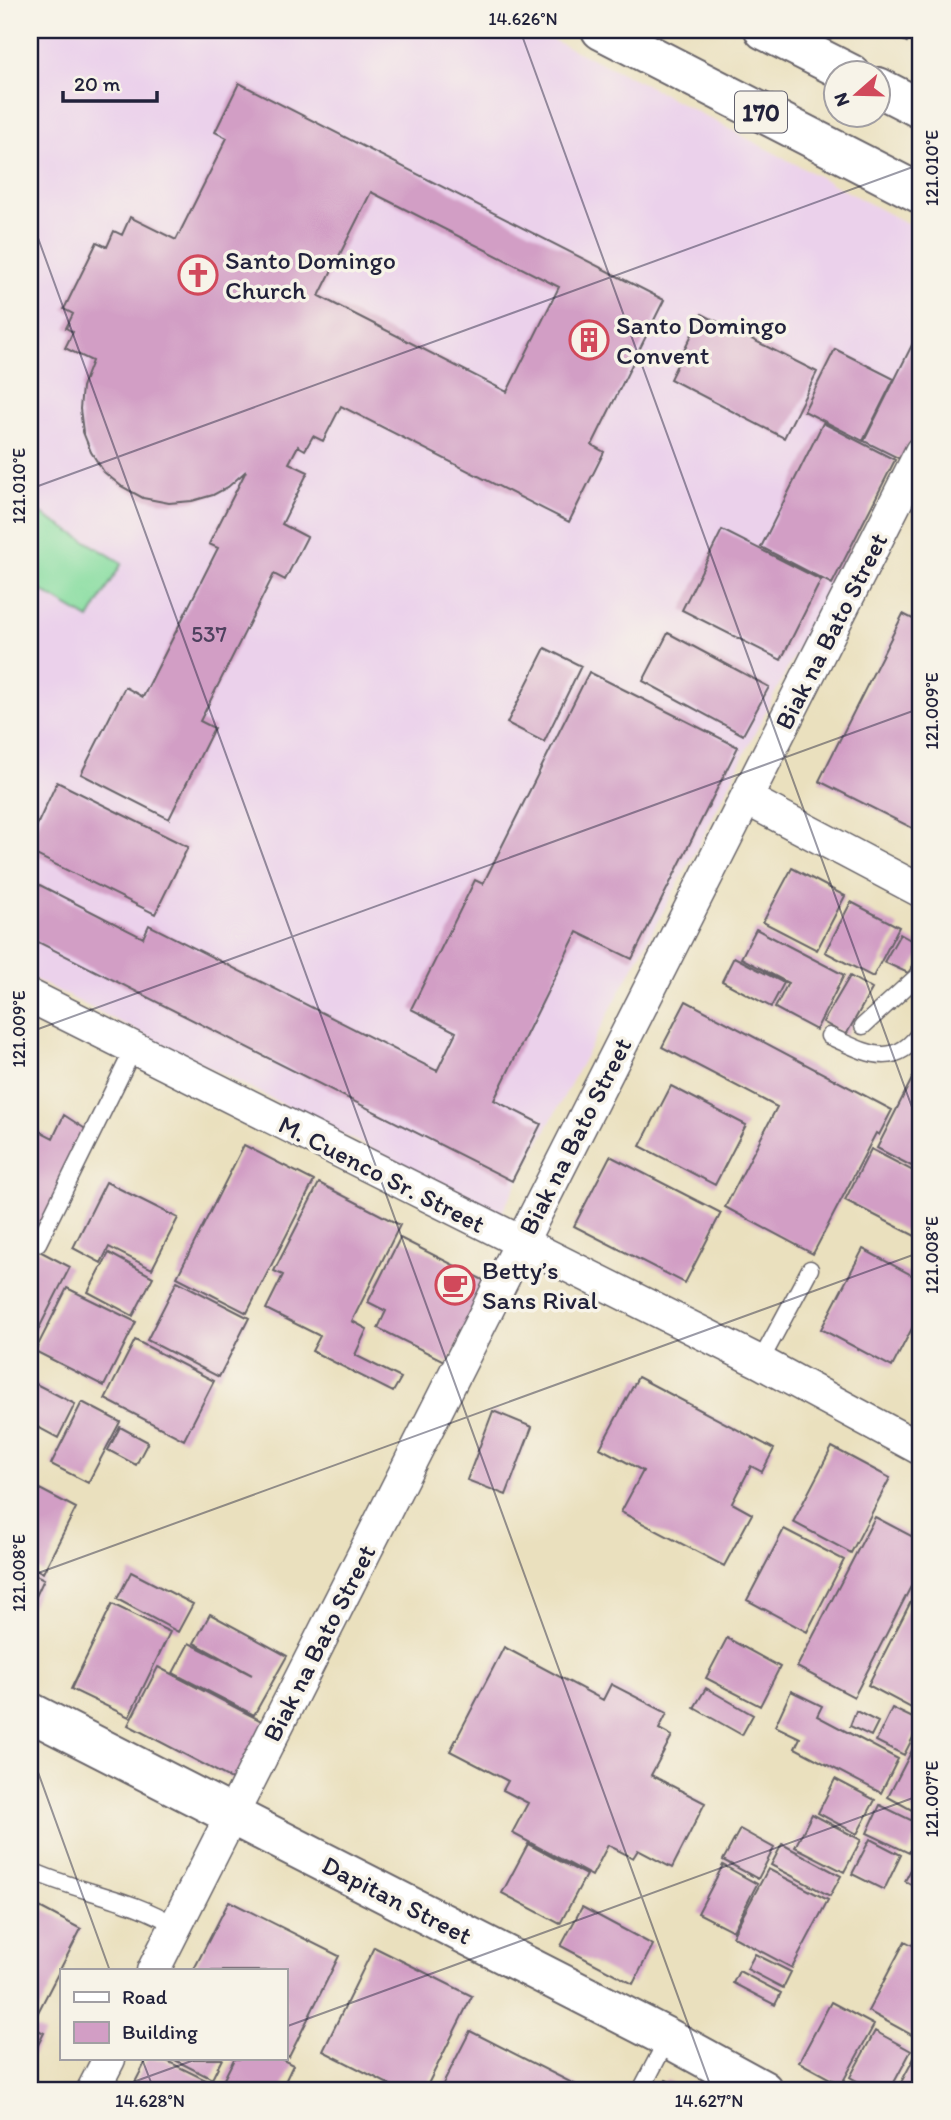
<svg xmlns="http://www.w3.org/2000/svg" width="951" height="2120" viewBox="0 0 951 2120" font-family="Itim,sans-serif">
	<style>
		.built { fill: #ebd1eb }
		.green { fill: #87dda0; stroke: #54806e; stroke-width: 2 }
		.building { fill: #d29ec5; fill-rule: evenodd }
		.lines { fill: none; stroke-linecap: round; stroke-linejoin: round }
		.lane-casing { stroke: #686469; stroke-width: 19 }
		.street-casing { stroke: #686469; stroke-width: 35 }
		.secondary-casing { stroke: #686469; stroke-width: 42 }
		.primary-casing { stroke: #686469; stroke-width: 42 }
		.path { stroke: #686469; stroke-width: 4.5; stroke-dasharray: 5 5; stroke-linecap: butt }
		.lane { stroke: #fff; stroke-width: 16 }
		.street { stroke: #fff; stroke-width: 32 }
		.secondary { stroke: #fff; stroke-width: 38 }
		.primary { stroke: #fff; stroke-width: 38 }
		.ticks { fill: none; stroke: #22223b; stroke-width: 2; stroke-opacity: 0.45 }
		.labels { text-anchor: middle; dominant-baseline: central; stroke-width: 7; stroke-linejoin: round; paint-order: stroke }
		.number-label { font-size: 23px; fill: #4e415e }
		.shield { fill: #f7f3e8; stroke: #62616f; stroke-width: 2 }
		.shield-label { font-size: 24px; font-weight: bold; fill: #22223b }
		.poi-label { font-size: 26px; fill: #22223b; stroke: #f7f3e8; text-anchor: start }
		.street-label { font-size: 26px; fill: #22223b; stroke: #f7f3e8 }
		.neatline { fill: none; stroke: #22223b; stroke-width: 2.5 }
		.ticks-label { font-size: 18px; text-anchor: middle; fill: #22223b }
	</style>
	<rect width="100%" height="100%" fill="#f7f3e8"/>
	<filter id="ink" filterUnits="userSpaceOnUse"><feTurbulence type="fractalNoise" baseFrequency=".0143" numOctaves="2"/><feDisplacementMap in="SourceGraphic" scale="14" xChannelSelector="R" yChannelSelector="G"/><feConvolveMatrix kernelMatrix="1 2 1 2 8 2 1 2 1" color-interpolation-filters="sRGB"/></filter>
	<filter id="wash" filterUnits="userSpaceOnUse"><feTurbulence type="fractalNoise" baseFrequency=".00686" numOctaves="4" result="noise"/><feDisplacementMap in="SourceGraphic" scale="28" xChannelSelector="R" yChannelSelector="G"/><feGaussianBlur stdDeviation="1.57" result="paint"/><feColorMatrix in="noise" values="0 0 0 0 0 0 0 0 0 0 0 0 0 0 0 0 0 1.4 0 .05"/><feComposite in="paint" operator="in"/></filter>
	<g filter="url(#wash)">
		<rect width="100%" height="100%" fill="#eae0be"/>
		<path class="built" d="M36,30H532L643,83L921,231V404L698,846L501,1214L30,977V42Z"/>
		<path class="green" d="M30,507L122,563L89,619L30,584Z"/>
		<g id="blocks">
			<path class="building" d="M239,83L664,300L592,445L604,452L569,522L341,406L323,441L313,436L305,450L298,446L289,463L308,472L282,524L307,537L285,580L274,574L200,721L214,728L169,819L81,774L125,687L143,697L218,548L209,544L246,471L228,487L213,495L192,501L169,503L143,498L121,486L104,472L91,452L83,432L80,409L82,387L92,361L65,348L73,332L66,328L73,314L64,309L97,242L107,247L114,231L122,235L130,217L176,240L227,138L215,132ZM371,192L559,287L507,392L319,296Z
				M702,314L817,372L784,438L670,379Z
				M921,327V422L902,460L864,441Z
				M835,349L894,379L863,441L804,411Z
				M823,423L895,460L832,584L761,547Z
				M722,530L821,580L781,660L682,610Z
				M903,614L921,623L920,832L819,781Z
				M668,633L769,687L743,735L643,681Z
				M545,648L581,666L544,742L507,723Z
				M589,672L738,747L632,959L577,932L494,1100L541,1124L512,1181L30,938V880L143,938L149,925L437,1071L456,1032L411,1009L475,880L483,884Z
				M57,782L188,847L155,914L30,852V840Z
				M792,868L845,896L817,950L763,922Z
				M851,902L899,927L873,977L825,952Z
				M756,929L844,975L816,1030L775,1008L788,983L741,958Z
				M900,934L921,946V954L908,973L884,962Z
				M734,957L784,983L771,1007L722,981Z
				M850,976L872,989L846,1035L823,1022Z
				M686,1001L892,1110L879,1135L876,1133L813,1254L725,1207L777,1107L662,1047Z
				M921,1061V1171L877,1148Z
				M671,1086L746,1125L715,1185L640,1146Z
				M64,1115L87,1130L38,1235L30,1231V1126L53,1138Z
				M244,1145L314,1181L247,1313L177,1277Z
				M871,1149L921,1175V1239L845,1200Z
				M610,1156L721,1213L685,1283L574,1226Z
				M106,1182L178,1218L152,1269L109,1247L101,1263L73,1248Z
				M319,1183L400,1225L352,1321L367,1329L355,1355L401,1378L393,1392L312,1351L320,1336L266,1309L283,1275L274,1271Z
				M400,1238L489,1283L448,1363L378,1328L386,1311L368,1302Z
				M30,1246L70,1267L30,1346Z
				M863,1249L921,1280V1311L892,1367L821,1329Z
				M109,1253L153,1277L133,1316L88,1292Z
				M177,1281L249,1318L219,1377L147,1340Z
				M67,1288L136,1322L104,1386L35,1351Z
				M135,1340L214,1381L184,1440L105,1399Z
				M638,1377L774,1449L762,1472L751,1466L732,1503L752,1514L724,1566L621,1512L643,1471L600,1448Z
				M34,1383L75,1404L58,1438L30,1423V1392Z
				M82,1402L120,1422L88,1483L51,1464Z
				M493,1411L532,1427L506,1495L467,1480Z
				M120,1427L148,1442L136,1465L108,1450Z
				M832,1447L890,1478L851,1553L793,1522Z
				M30,1484L76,1508L43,1573L30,1566Z
				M875,1517L921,1541V1567L854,1697L797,1667Z
				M784,1529L844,1560L807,1632L747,1600Z
				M30,1572L44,1579L30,1609Z
				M131,1572L193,1604L178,1632L117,1599Z
				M921,1582V1699L915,1710L868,1685Z
				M112,1604L170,1632L129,1717L71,1689Z
				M210,1614L287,1656L254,1715L173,1673L189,1643L252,1675L194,1643Z
				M727,1638L780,1667L760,1706L706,1678Z
				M504,1647L603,1700L611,1684L667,1713L659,1729L672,1736L651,1775L705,1803L672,1868L638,1850L633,1858L608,1845L592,1876L512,1833L528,1803L503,1790L508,1781L450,1751Z
				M158,1667L273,1727L243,1785L128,1725Z
				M706,1688L753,1715L742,1735L694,1708Z
				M791,1691L822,1706L817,1716L898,1759L881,1793L795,1748L800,1738L775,1726Z
				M892,1708L921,1722L904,1755L876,1741Z
				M856,1711L878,1722L871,1736L850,1726Z
				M921,1733V1815L888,1797Z
				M835,1779L875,1800L857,1834L818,1813Z
				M880,1805L921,1825L909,1853L867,1833Z
				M812,1814L861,1840L844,1872L795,1847Z
				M740,1829L774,1848L758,1879L723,1860Z
				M870,1839L901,1855L884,1890L852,1874Z
				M528,1844L586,1875L560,1924L502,1893Z
				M782,1844L841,1876L830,1896L771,1865Z
				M921,1850V1890L905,1881Z
				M723,1865L757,1884L733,1931L698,1913Z
				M768,1869L828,1900L792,1968L732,1936Z
				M229,1901L339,1956L289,2057L285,2055V1971H193Z
				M30,1902L81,1929L33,2022L30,2021Z
				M582,1907L653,1945L633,1984L561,1946Z
				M905,1941L921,1950V2031L917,2038L868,2011Z
				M374,1947L472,1996L425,2090H400L323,2051Z
				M755,1954L791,1972L783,1988L747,1969Z
				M739,1971L781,1993L775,2005L733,1983Z
				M831,2002L874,2025L841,2085L799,2062Z
				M30,2026L44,2033L30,2061Z
				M470,2031L582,2088L581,2090H440Z
				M875,2031L911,2051L890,2090H873L850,2077Z
				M921,2045V2090H897Z
				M147,2059H163L226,2090H131Z
				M173,2059H222L212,2079Z
				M234,2059H281L293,2065L281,2090H241L223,2081Z
				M666,2080L685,2090H660Z"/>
		</g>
	</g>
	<g filter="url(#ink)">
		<use href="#blocks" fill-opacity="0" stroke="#686469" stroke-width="2"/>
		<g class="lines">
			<g class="lane-casing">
				<path id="lane" d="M863,1026L921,973
					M829,1036C864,1051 894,1072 921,1031
					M38,1243L134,1048
					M760,1362L810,1269
					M30,1870C77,1892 132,1898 176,1926
					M641,2090L668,2038"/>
			</g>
			<g class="street-casing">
				<path id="street" d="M747,799L921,891
					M30,996L760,1362L921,1449
					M153,1971L921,452
					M93,2090L109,2059"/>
			</g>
			<g class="secondary-casing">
				<path id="secondary" d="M30,1712L668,2038L763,2090"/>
			</g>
			<g class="primary-casing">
				<path id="primary" d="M601,30L921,194
					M764,30L851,74
					M878,87L921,109"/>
			</g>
			<path class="path" d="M886,30L921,48"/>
			<use href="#lane" class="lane"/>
			<use href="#street" class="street"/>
			<use href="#secondary" class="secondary"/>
			<use href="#primary" class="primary"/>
		</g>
	</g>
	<path class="ticks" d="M520,30L921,1132M30,216L712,2090M30,489L921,164M30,1032L921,708M30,1576L921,1252M30,1750L110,1971M285,2027L921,1795M142,2059L154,2090M111,2090L197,2059"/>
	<defs>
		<g id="church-ring" transform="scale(2.0125)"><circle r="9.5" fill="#f7f3e8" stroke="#d1495b" stroke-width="1.5"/><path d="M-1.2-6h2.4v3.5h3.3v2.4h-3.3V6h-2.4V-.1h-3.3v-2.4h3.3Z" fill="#d1495b"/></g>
		<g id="building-ring" transform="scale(2.0125)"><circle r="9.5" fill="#f7f3e8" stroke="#d1495b" stroke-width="1.5"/><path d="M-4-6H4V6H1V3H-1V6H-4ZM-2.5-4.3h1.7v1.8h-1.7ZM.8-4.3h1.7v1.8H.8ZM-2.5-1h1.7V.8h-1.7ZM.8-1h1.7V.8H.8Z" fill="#d1495b"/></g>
		<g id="cafe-ring" transform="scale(2.0125)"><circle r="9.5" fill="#f7f3e8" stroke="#d1495b" stroke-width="1.5"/><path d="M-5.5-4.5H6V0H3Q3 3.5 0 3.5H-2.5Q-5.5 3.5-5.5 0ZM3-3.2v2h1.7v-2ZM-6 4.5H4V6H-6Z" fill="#d1495b"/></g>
	</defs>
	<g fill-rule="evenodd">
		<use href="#church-ring" x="198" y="275"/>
		<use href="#building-ring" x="589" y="340"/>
		<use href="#cafe-ring" x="455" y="1285"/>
	</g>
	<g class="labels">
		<g class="number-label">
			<text x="209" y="634">537</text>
		</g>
		<rect class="shield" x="735" y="91.5" width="52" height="41" rx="5"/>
		<g class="shield-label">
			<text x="761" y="112">170</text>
		</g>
		<g class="poi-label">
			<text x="225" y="260">Santo Domingo<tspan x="225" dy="30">Church</tspan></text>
			<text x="616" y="325">Santo Domingo<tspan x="616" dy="30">Convent</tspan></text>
			<text x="482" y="1270">Betty’s<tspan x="482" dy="30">Sans Rival</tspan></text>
		</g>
		<g class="street-label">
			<text transform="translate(831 631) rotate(-63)">Biak na Bato Street</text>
			<text transform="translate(575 1136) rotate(-63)">Biak na Bato Street</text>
			<text transform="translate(382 1174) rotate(27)">M. Cuenco Sr. Street</text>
			<text transform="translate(319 1643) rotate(-63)">Biak na Bato Street</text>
			<text transform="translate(397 1900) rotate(27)">Dapitan Street</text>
		</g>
	</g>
	<rect width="951" height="2120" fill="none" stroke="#f7f3e8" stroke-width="77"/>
	<rect x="60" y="1969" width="228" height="91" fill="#f7f3e8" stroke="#a29fa3" stroke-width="2"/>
	<rect x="74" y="1992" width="35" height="10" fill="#ffffff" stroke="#a29fa3" stroke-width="2"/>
	<text x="122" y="2004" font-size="21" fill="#22223b">Road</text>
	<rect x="74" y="2022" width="35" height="21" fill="#d29ec5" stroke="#a29fa3" stroke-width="2"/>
	<text x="122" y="2039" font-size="21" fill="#22223b">Building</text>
	<g transform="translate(857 94) rotate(250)"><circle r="33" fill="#f7f3e8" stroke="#a29fa3" stroke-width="2"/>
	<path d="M0-5L12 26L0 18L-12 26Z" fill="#d1495b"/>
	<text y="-10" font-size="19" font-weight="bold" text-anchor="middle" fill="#22223b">N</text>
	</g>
	<path d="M63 91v10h94v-10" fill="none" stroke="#22223b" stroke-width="3.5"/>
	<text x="74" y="91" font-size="21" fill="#22223b" stroke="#f7f3e8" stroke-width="5" paint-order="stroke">20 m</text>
	<rect x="38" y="38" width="874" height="2044" class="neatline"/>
	<g class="ticks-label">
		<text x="523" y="25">14.626°N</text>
		<text transform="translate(932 168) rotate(-90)" y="6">121.010°E</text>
		<text transform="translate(19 486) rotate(-90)" y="6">121.010°E</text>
		<text transform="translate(932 711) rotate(-90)" y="6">121.009°E</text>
		<text transform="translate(19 1029) rotate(-90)" y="6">121.009°E</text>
		<text transform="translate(932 1255) rotate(-90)" y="6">121.008°E</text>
		<text transform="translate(19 1573) rotate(-90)" y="6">121.008°E</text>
		<text transform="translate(932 1799) rotate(-90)" y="6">121.007°E</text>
		<text x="150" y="2107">14.628°N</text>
		<text x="709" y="2107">14.627°N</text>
	</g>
</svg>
